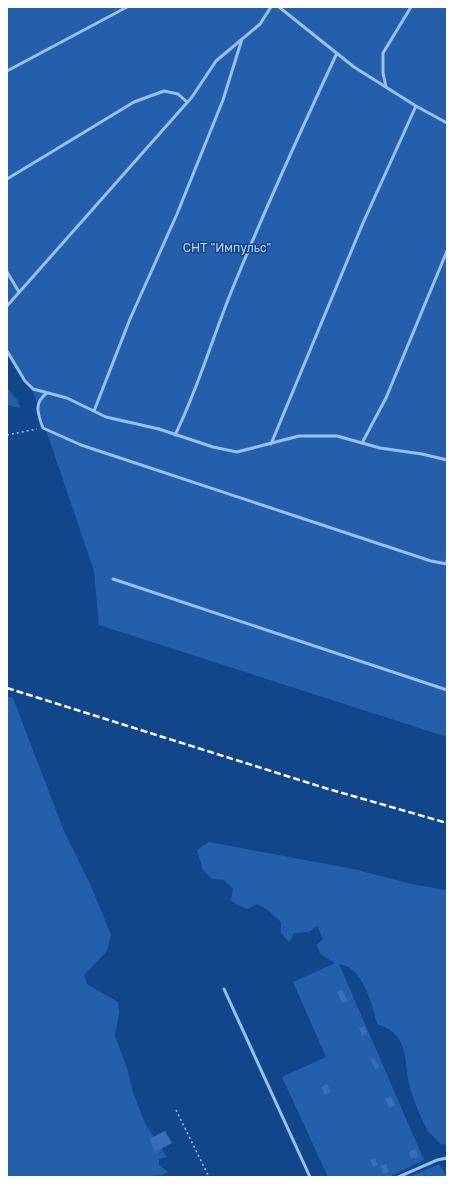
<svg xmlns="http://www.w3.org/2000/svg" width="454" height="1184" viewBox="0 0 454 1184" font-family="'Golos Text',sans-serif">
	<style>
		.green { fill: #235faa }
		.building { fill: #3970b5 }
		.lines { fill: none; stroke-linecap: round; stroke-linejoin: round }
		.path { stroke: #98c0f1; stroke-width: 1.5; stroke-dasharray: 2 3; stroke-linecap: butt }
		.service { stroke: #98c0f1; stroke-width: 3 }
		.rail { stroke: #fff; stroke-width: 2.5; stroke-dasharray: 7 3; stroke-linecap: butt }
		.labels { text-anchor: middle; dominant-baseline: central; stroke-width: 3; stroke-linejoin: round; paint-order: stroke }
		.park-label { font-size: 12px; fill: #bedafd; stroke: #11468b }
	</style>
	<rect width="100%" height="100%" fill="#11468b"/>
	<path class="green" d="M7,7H447V737L99,625L94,571L77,521L31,386L7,352Z
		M7,388L18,401L20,408L7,405Z
		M7,696L13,698L64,831L91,886L111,935L107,951L84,975L87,984L118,1002L119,1013L115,1036L127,1068L133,1093L145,1123L167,1157L159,1159V1165L168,1172L162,1175L139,1177H7Z
		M209,842L353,869L416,885L447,890V1145L441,1144C437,1140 432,1136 428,1131C421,1119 414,1101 410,1088C403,1061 411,1035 377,1024C372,1004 363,967 339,964L424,1160L389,1177H328L282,1077L326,1057L293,982L335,963L320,954L317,945L323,939L317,926L309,932L294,933L289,942L281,933V922L268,910L257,904L247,909L237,905L231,900L233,889L224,880L212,879L203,870L197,850Z
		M439,1164L447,1177H409Z"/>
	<path class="building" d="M342,990L348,1001L342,1003L337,992Z
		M364,1026L367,1034L362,1036L359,1028Z
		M374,1058L379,1067L375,1069L370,1059Z
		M327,1084L331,1092L325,1095L321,1087Z
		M391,1096L395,1105L389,1108L385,1099Z
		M165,1131L172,1143L155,1152L149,1139Z
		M416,1149L418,1157L411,1159L409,1151Z
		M375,1158L378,1165L373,1167L370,1160Z
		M386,1164L389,1172L383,1174L381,1166Z"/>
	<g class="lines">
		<path class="path" d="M7,435L37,429
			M176,1110L209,1177"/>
		<path class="service" d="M279,7L354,67L416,106L447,123
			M7,71L127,7
			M386,87L383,73V53L411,7
			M7,179L134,102L164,91L178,94L187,102
			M7,272L19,292
			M7,306L192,97L216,61L260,24L271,7
			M7,351L25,381L33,389L67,398L106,417L159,429L213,447L237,452L299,436H337L380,448L422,454L447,460
			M47,393C33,403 38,414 43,428L81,445L431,561L447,564
			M94,411L130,319L177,214L223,100L242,39
			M175,435C199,387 213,335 234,285C266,207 301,130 337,53
			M362,443L386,398L447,251
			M271,444L363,223L416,106
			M447,560V561
			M113,579L447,690
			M224,989L310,1177
			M398,1177L437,1160L447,1158"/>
		<path class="rail" d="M7,688L325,788L447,823"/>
	</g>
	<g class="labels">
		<g class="park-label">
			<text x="227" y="247">СНТ "Импульс"</text>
		</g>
	</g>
	<rect width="454" height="1184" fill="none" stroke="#ffffff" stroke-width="16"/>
</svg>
